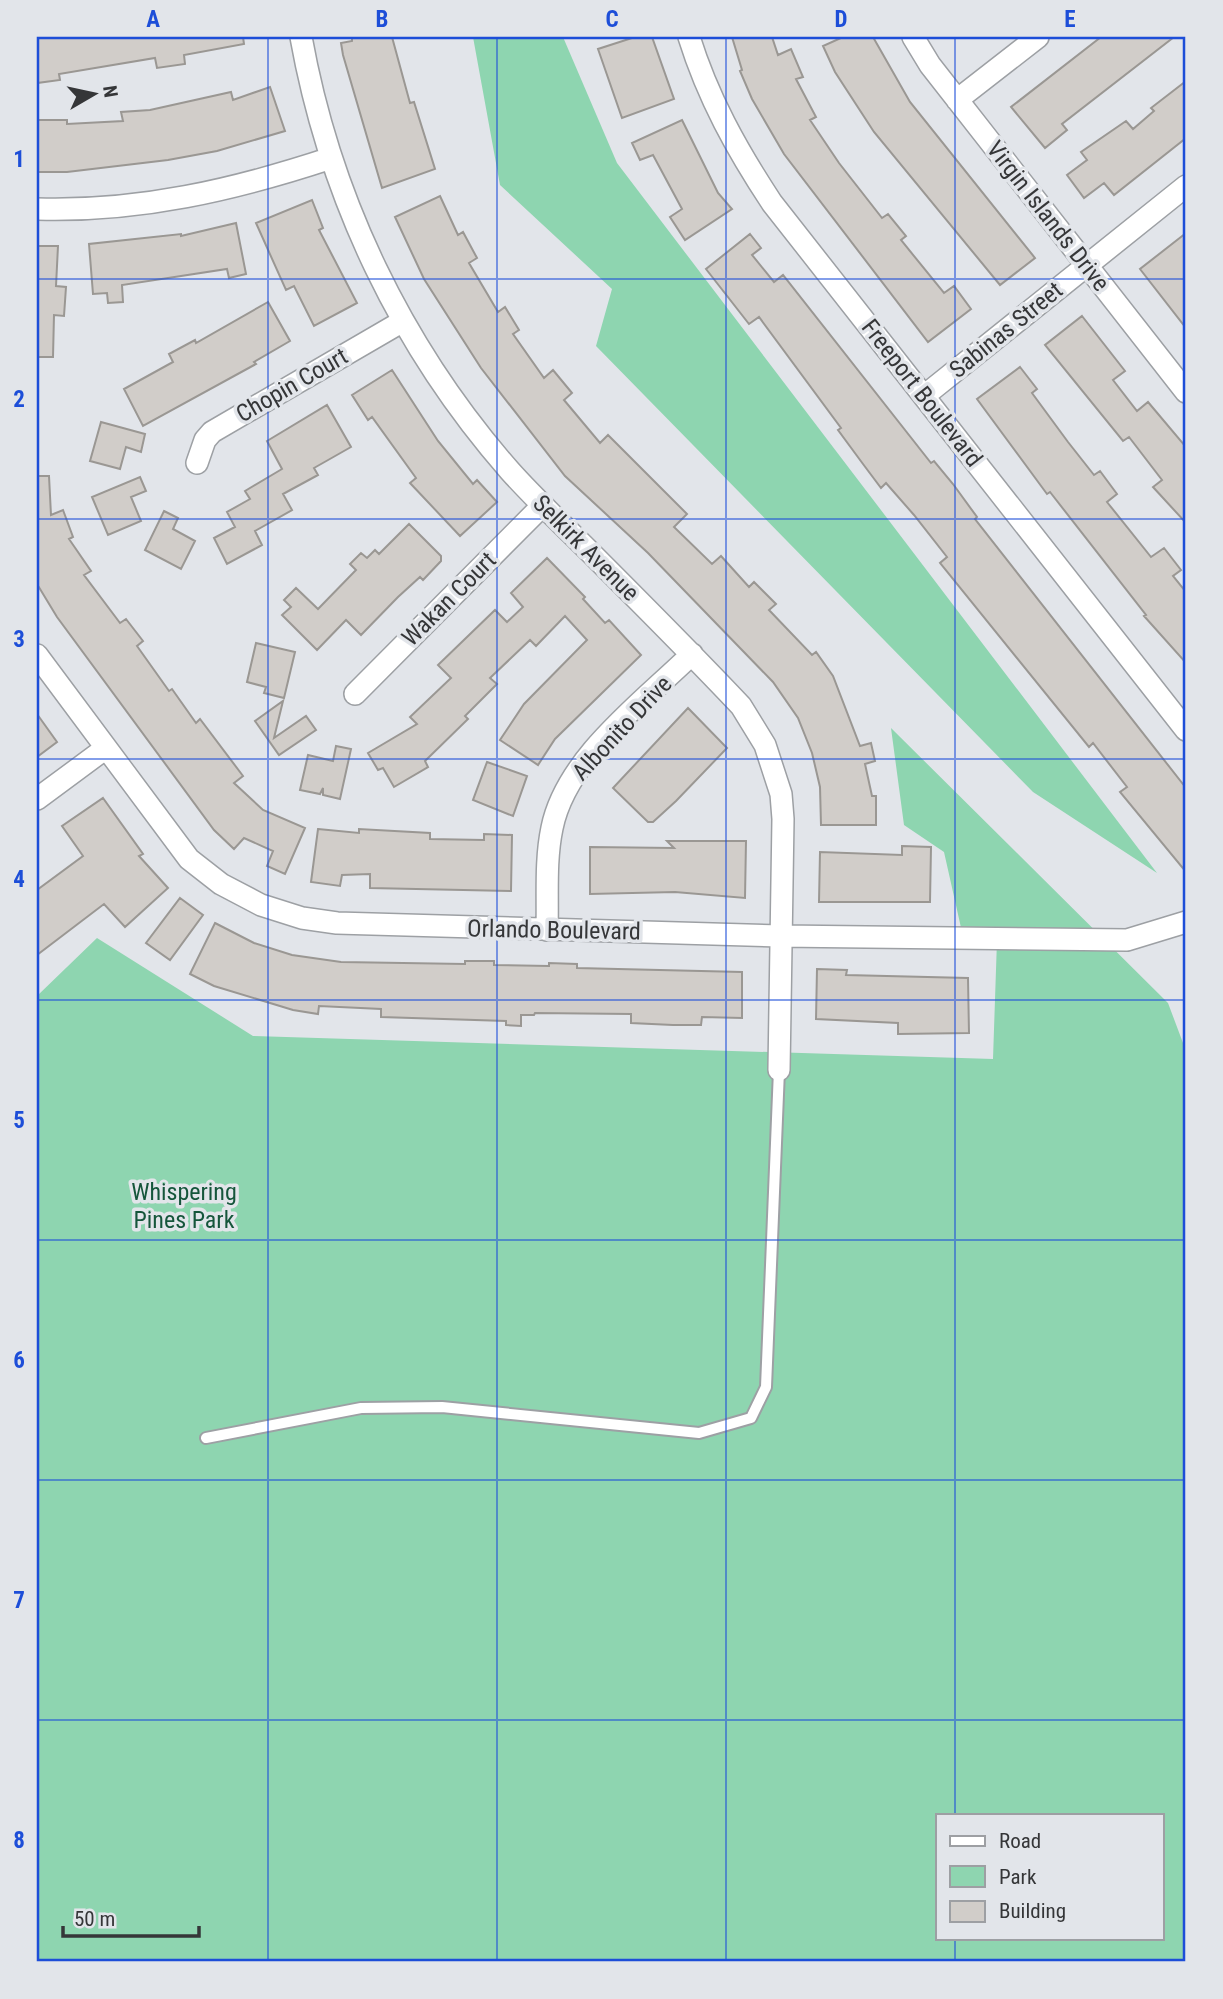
<svg xmlns="http://www.w3.org/2000/svg" width="1223" height="1999" viewBox="0 0 1223 1999" font-family="'Roboto Condensed',sans-serif">
	<style>
		.green { fill: #8ed5b0; fill-rule: evenodd }
		.building { fill: #d1cdc9; stroke: #9a9793; stroke-width: 2 }
		.lines { fill: none; stroke-linecap: round; stroke-linejoin: round }
		.lane-casing { stroke: #9da0a4; stroke-width: 14 }
		.street-casing { stroke: #9da0a4; stroke-width: 24 }
		.lane { stroke: #fff; stroke-width: 10 }
		.street { stroke: #fff; stroke-width: 21 }
		.grid { fill: none; stroke: #1d4ed8; stroke-width: 2; stroke-opacity: 0.55 }
		.labels { text-anchor: middle; dominant-baseline: central; stroke-width: 7; stroke-linejoin: round; paint-order: stroke }
		.street-label { font-size: 24px; fill: #353638; stroke: #e2e5ea }
		.park-label { font-size: 24px; fill: #15563b; stroke: #e2e5ea }
		.neatline { fill: none; stroke: #1d4ed8; stroke-width: 2.5 }
		.grid-label { font-size: 23px; text-anchor: middle; font-weight: bold; fill: #1d4ed8 }
	</style>
	<rect width="100%" height="100%" fill="#e2e5ea"/>
	<path class="green" d="M473,37H563L617,163L1157,873L1033,792L596,346L612,289L500,185Z
		M891,728L1168,1003L1186,1051V1962H37V996L97,938L253,1036L993,1059L997,940L964,941L944,852L904,825ZM938,1815H1162V1938H938Z"/>
	<path class="building" d="M37,37H243L244,44L184,55L185,64L157,68L155,58L59,74L60,80L37,83Z
		M352,37H392L410,103L414,102L435,169L382,188L343,55L341,43L352,41Z
		M635,37H652L674,99L622,118L598,49Z
		M732,37H772L778,55L791,49L803,77L796,79L816,117L810,120L839,163L882,218L888,214L906,236L901,240L944,293L954,286L971,309L928,342L784,154L752,99L740,71L742,70Z
		M843,37H873L910,102L1035,258L1000,285L874,132L835,72L823,46Z
		M1101,37H1174L1062,124L1067,130L1045,148L1011,107Z
		M1186,81V138L1114,195L1104,183L1084,198L1067,175L1087,160L1081,152L1126,121L1133,129L1154,111L1151,108Z
		M270,87L285,131L217,151L168,160L67,172H37V120H67V124L123,121L121,112L150,110L231,92L233,100Z
		M682,120L718,193L732,209L685,240L670,217L682,209L653,155L640,160L632,143Z
		M440,196L458,235L463,232L477,258L469,263L498,312L505,307L519,330L513,334L544,378L553,370L572,393L564,400L600,443L608,435L687,514L674,527L712,564L721,556L749,587L754,582L776,604L769,610L812,655L816,652L833,676L860,746L871,743L875,761L865,764L872,796H876V825H821L820,787L812,753L798,718L773,682L648,553L565,476L481,368L424,279L395,217Z
		M312,200L323,228L319,230L357,303L314,326L294,286L286,290L256,223Z
		M236,223L246,274L229,278L227,269L122,285L123,302L108,303L107,293L93,294L89,244L181,234V236Z
		M1186,233V328L1140,269Z
		M750,234L761,248L752,255L774,282L783,275L931,463L934,461L953,484L977,517L975,519L1186,788V872L1120,792L1127,787L1093,743L1089,747L940,563L947,557L914,515L886,483L881,488L863,464L838,430L841,428L759,317L749,324L706,269Z
		M37,246H58L56,286L66,287L64,316L54,315L53,357H37Z
		M268,302L290,341L254,362L256,364L143,426L124,389L173,362L169,354L195,340L196,343Z
		M1082,316L1125,371L1113,380L1137,411L1148,402L1186,447V523L1153,487L1162,480L1129,437L1123,441L1045,345Z
		M1020,367L1037,389L1032,393L1068,442L1094,475L1100,471L1117,494L1107,502L1151,557L1164,548L1181,570L1173,576L1186,592V663L1144,616L1146,615L1050,492L1047,494L977,399Z
		M392,370L438,441L473,484L477,480L497,502L460,536L410,483L416,478L372,417L368,420L352,395Z
		M327,405L351,447L314,468L318,475L283,494L292,510L255,531L262,545L227,564L214,538L235,527L227,512L250,499L245,491L282,469L267,441Z
		M101,422L145,434L141,452L126,447L120,469L90,461Z
		M37,476H49L51,515L63,510L73,537L69,539L91,571L84,575L120,623L126,619L143,641L137,646L169,691L172,689L196,723L200,719L243,776L234,783L263,810L305,828L285,874L267,866L273,851L244,838L234,849L214,830L57,617L37,584Z
		M140,477L146,491L131,497L141,521L108,535L92,497Z
		M164,511L178,518L173,529L195,541L181,569L145,550Z
		M409,524L441,556V561L423,580L420,577L398,597L361,635L346,620L317,650L282,615L291,607L284,600L296,588L318,609L356,570L350,564L361,553L367,558L375,550L379,554Z
		M547,558L585,597L583,599L605,623L609,620L641,655L555,739L538,765L500,740L524,704L587,640L565,616L536,646L530,640L490,678L497,684L465,716L468,719L425,761L428,767L394,787L383,768L378,770L368,753L417,724L410,717L451,678L438,665L495,610L507,622L523,607L511,593Z
		M256,643L295,652L284,698L264,693L266,687L247,682Z
		M283,701L274,738L306,716L316,730L279,755L255,721Z
		M688,708L727,748L676,801L653,822H648L613,788Z
		M37,714L57,742L37,757Z
		M336,746L351,749L340,799L323,795V788L320,794L300,790L308,755L333,761Z
		M487,762L527,776L513,816L473,800Z
		M103,798L143,854L139,856L168,888L125,927L104,904L37,955V890L83,856L62,826Z
		M318,829L359,833V829L430,833V839L484,840V834L512,835L511,891L370,888V874L342,875L340,886L311,882Z
		M667,841H746L745,898L675,892L590,894V847L674,848Z
		M902,846L931,847L930,902H819L820,852L902,855Z
		M180,898L203,915L170,960L146,943Z
		M215,923L254,943L292,955L341,962L465,964V961H494V965L549,966V963L577,964V968L742,972V1018L702,1017L701,1025H673L631,1023V1014L535,1013L534,1015H521V1026L506,1025V1021L381,1017V1009L319,1006L318,1014L293,1010L214,986L190,974Z
		M817,969L847,970L846,975L968,978L969,1033L898,1034V1023L816,1019Z"/>
	<g class="lines">
		<g class="lane-casing">
			<path id="lane" d="M206,1438L361,1408L442,1407L699,1433L751,1418L766,1387L779,1070"/>
		</g>
		<g class="street-casing">
			<path id="street" d="M301,37C330,198 402,348 510,471C535,499 562,524 589,551C640,602 691,653 741,706L765,745L781,794L783,819L779,1070
				M689,37C708,98 737,150 772,203L1186,730
				M913,37L930,65L1186,392
				M957,100L1038,37
				M37,209C139,212 234,190 331,158
				M924,396L1186,186
				M197,463L205,440L212,432L403,321
				M37,655L189,859L221,884L261,905L302,918L337,923L780,936L1127,940L1186,922
				M355,694L543,505
				M37,799L106,748
				M547,930C548,897 545,861 552,828C566,758 643,702 692,654"/>
		</g>
		<use href="#lane" class="lane"/>
		<use href="#street" class="street"/>
	</g>
	<path class="grid" d="M268,37V1962M497,37V1962M726,37V1962M955,37V1815M37,279H1186M37,519H1186M37,759H1186M37,1000H1186M37,1240H1186M37,1480H1186M37,1720H1186M955,1938V1962"/>
	<g class="labels">
		<g class="street-label">
			<text transform="translate(1048 216) rotate(52)">Virgin Islands Drive</text>
			<text transform="translate(1006 330) rotate(-39)">Sabinas Street</text>
			<text transform="translate(292 385) rotate(-30)">Chopin Court</text>
			<text transform="translate(922 393) rotate(52)">Freeport Boulevard</text>
			<text transform="translate(586 548) rotate(45)">Selkirk Avenue</text>
			<text transform="translate(449 599) rotate(-45)">Wakan Court</text>
			<text transform="translate(622 728) rotate(-47)">Albonito Drive</text>
			<text transform="translate(554 930) rotate(1)">Orlando Boulevard</text>
		</g>
		<g class="park-label">
			<text x="184" y="1192">Whispering<tspan x="184" dy="28">Pines Park</tspan></text>
		</g>
	</g>
	<rect width="1223" height="1999" fill="none" stroke="#e2e5ea" stroke-width="77"/>
	<rect x="936" y="1814" width="228" height="126" fill="#e2e5ea" stroke="#9d9fa3" stroke-width="2"/>
	<rect x="950" y="1836" width="35" height="10" fill="#ffffff" stroke="#9d9fa3" stroke-width="2"/>
	<text x="999" y="1848" font-size="21" fill="#353638">Road</text>
	<rect x="950" y="1866" width="35" height="21" fill="#8ed5b0" stroke="#9d9fa3" stroke-width="2"/>
	<text x="999" y="1884" font-size="21" fill="#353638">Park</text>
	<rect x="950" y="1901" width="35" height="21" fill="#d1cdc9" stroke="#9d9fa3" stroke-width="2"/>
	<text x="999" y="1918" font-size="21" fill="#353638">Building</text>
	<g transform="translate(94 94) rotate(81)" stroke="#e2e5ea" stroke-width="5" paint-order="stroke">
	<path d="M0-5L12 26L0 18L-12 26Z" fill="#353638"/>
	<text y="-10" font-size="19" font-weight="bold" text-anchor="middle" fill="#353638">N</text>
	</g>
	<path d="M63 1926v10h136v-10" fill="none" stroke="#353638" stroke-width="3.5"/>
	<text x="74" y="1926" font-size="21" fill="#353638" stroke="#e2e5ea" stroke-width="5" paint-order="stroke">50 m</text>
	<rect x="38" y="38" width="1146" height="1922" class="neatline"/>
	<g class="grid-label">
		<text x="153" y="27">A</text>
		<text x="382" y="27">B</text>
		<text x="612" y="27">C</text>
		<text x="841" y="27">D</text>
		<text x="1070" y="27">E</text>
		<text x="19" y="167">1</text>
		<text x="19" y="407">2</text>
		<text x="19" y="647">3</text>
		<text x="19" y="887">4</text>
		<text x="19" y="1128">5</text>
		<text x="19" y="1368">6</text>
		<text x="19" y="1608">7</text>
		<text x="19" y="1848">8</text>
	</g>
</svg>
